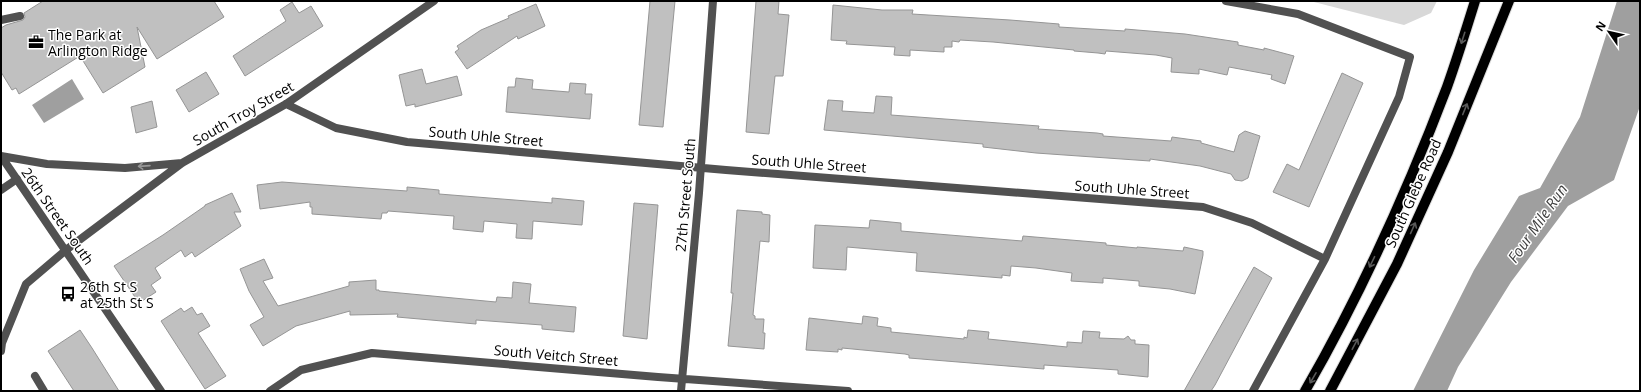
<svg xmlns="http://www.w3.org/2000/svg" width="1641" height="392" viewBox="0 0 1641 392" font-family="'Open Sans',sans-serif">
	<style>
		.green { fill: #d8d8d8 }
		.water { fill: #9f9f9f }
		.building { fill: #c0c0c0; stroke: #959595 }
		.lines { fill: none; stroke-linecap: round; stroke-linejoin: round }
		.primary-casing { stroke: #dbdbdb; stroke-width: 12 }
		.service { stroke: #515151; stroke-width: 8 }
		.minor { stroke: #515151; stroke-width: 8 }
		.primary { stroke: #000; stroke-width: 10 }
		.oneway { stroke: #595959 }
		.oneway2 { stroke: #979797 }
		.labels { text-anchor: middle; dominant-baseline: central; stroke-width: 3; stroke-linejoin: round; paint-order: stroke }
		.poi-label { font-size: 14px; fill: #000; stroke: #fff; text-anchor: start }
		.street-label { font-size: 14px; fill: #000; stroke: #fff }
		.water-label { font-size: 15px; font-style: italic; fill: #404040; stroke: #fff }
	</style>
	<rect width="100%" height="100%" fill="#fff"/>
	<path class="green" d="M1310,1H1437L1431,13L1404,25Z"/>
	<path class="water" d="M1617,1H1640V106L1614,180L1568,206L1511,282L1458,367L1447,391H1413L1474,270L1519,196L1540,188L1580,117Z
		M72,79L84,99L44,123L32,105Z"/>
	<path class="building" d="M43,1H214L224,17L157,59L137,27L145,67L103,93L80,56L19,94L16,88L12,90L1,72V28L6,25L23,20L25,17L24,13Z
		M650,1H675L663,127L639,125Z
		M756,1H779L778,14L789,15L783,76H775L769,134L746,132Z
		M292,2L299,13L311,6L323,26L245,76L233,56L286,21L280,10Z
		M536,4L545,26L518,39L517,36L467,69L455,52L459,49L457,46L481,30L509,18L508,16Z
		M833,5L882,10H913L912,14L1010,20L1059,24V27L1125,31V29L1185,34L1238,42V45L1264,50V48L1294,56L1285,84L1271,79L1272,75L1229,67L1227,75L1199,69V74L1171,72L1172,58L1156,55L1106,51L1105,54L1098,53L1074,51V50L993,42L960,40L959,42L952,41V47H944V52L910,50V56L894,55L895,47L846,44L847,41L831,40Z
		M422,69L426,84L457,76L462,95L415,107V104L406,106L399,75Z
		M206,72L219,94L189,112L176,90Z
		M1342,73L1363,83L1309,207L1273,192L1287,164L1299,170Z
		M516,78L533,80L532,89L569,92L570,83L586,84L585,94H592L590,119L506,112L508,87H515Z
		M876,96L892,97L891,115L1039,126L1038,129L1097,133L1103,134V136L1171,141L1172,137L1201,141V143L1234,152L1239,135L1245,131L1260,136L1248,178L1242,181L1235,180L1231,174L1200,166L1150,159V161L1036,153L983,147V144L824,130L828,100L843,101L842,111L874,113Z
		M152,101L157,127L136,133L131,107Z
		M282,182L407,191V187L439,190V194L552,203V198L584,201L582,225L533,221L532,239L516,238L517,224L484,221L483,232L453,229L454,216L388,211L387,213H382L381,219L312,214V207H310V202L260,209L257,185Z
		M232,193L241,212H234L241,226L195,257L192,252L185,257L181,250L155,268L161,278L151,285L156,292L139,303L114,266L163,235L205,206V205Z
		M634,203L658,205L647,339L623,336Z
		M737,210L762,212V214L770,215L769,242L760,241L753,315L755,316V319H764L763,333H765L764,349L728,346L733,293H731Z
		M870,220L901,223V231L1022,241L1023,236L1106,243V245L1137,248V247L1183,251L1184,247L1203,251V255L1195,294L1170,289L1139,286V281L1103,278V283L1071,281L1072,273L1036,268L1011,266L1010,276L1002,275V278L916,271L917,253L847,247L846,270L813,268L815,225L869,228Z
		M264,259L273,278L263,281L278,306L349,286V282L376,280V290H379V291L496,302L497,297L512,298L513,282L531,284L529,303L576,307L574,332L542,329V325L476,320V324L397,317L398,314L350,315V311L296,326L263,346L250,325L264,317L249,291L240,269Z
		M1254,267L1272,278L1215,385L1211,391H1184Z
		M192,307L197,315L202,313L210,326L198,333L226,376L205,389L161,321L181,308L184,312Z
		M863,316L878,318L877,326L891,328V332L964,339V337L967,338L968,330L989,332L988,339L1067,347V342L1082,343L1083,331L1100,332L1099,338L1124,339L1128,336L1131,340H1135V344L1149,345L1148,377L1118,374V370L1044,365V369L909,358V355L905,354L842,348V350L838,349V352L806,350L809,318L862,324Z
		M80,330L92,348L119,391H74L48,351Z"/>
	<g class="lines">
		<g class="primary-casing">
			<path id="primary" d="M1305,391C1361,294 1407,192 1447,87C1457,59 1466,30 1475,1
				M1330,391L1397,264L1448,152L1509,1"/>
		</g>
		<path class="service" d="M1,20L20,16
			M1,190L17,179
			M35,376L44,391"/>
		<path class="minor" d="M1226,1L1298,14L1410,57L1399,97L1325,259L1253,391
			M286,104L336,128L407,142L726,170L1203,207L1252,223L1325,259
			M1,156L161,391
			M1,156L47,164L125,168L182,163
			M1,351L2,343L26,284L66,250L182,163L286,104L434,1
			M270,391L301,370L372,353L658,377L848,391
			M681,391L699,193L713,1"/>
		<use href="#primary" class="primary"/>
	</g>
	<defs><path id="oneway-shaft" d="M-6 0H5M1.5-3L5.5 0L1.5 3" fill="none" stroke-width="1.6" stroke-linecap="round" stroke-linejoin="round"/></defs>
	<g class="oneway">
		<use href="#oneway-shaft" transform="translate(1463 38) rotate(108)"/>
		<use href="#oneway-shaft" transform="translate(1465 109) rotate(-68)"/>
		<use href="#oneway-shaft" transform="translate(1413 228) rotate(-66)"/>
		<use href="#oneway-shaft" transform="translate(1372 262) rotate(116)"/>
		<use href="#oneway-shaft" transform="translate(1355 344) rotate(-62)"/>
		<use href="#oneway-shaft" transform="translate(1313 378) rotate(120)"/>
	</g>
	<use class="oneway2" href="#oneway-shaft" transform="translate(144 166) rotate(176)"/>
	<defs>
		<g id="office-bare" transform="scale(1.2)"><path d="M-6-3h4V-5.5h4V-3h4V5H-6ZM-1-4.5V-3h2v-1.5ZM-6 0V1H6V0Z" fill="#000" stroke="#fff" stroke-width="2.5" paint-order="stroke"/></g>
		<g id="bus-bare" transform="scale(1.2)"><path d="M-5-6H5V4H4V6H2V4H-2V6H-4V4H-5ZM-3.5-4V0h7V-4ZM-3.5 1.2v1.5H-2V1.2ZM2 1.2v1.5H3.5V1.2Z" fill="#000" stroke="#fff" stroke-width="2.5" paint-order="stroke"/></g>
	</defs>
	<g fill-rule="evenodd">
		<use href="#office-bare" x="36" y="42"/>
		<use href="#bus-bare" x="68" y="294"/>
	</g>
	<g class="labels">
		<g class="poi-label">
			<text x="48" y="34">The Park at<tspan x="48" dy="16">Arlington Ridge</tspan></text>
			<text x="80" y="286">26th St S<tspan x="80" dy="16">at 25th St S</tspan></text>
		</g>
		<g class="street-label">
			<text transform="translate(243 113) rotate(-30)">South Troy Street</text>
			<text transform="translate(486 136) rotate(5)">South Uhle Street</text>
			<text transform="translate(809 163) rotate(4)">South Uhle Street</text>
			<text transform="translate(1132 189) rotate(4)">South Uhle Street</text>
			<text transform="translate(1413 193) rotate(-66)">South Glebe Road</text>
			<text transform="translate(685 195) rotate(-85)">27th Street South</text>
			<text transform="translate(58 216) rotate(55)">26th Street South</text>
			<text transform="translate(556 355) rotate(5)">South Veitch Street</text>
		</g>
		<g class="water-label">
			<text transform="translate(1537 223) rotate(-55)">Four Mile Run</text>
		</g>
	</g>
	<rect width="1641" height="392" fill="none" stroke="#000000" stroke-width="4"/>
	<g transform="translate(1609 32) rotate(304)" stroke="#ffffff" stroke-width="3" paint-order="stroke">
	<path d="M0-3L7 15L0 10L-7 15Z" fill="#000000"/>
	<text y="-6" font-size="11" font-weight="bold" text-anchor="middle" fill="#000000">N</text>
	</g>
</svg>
